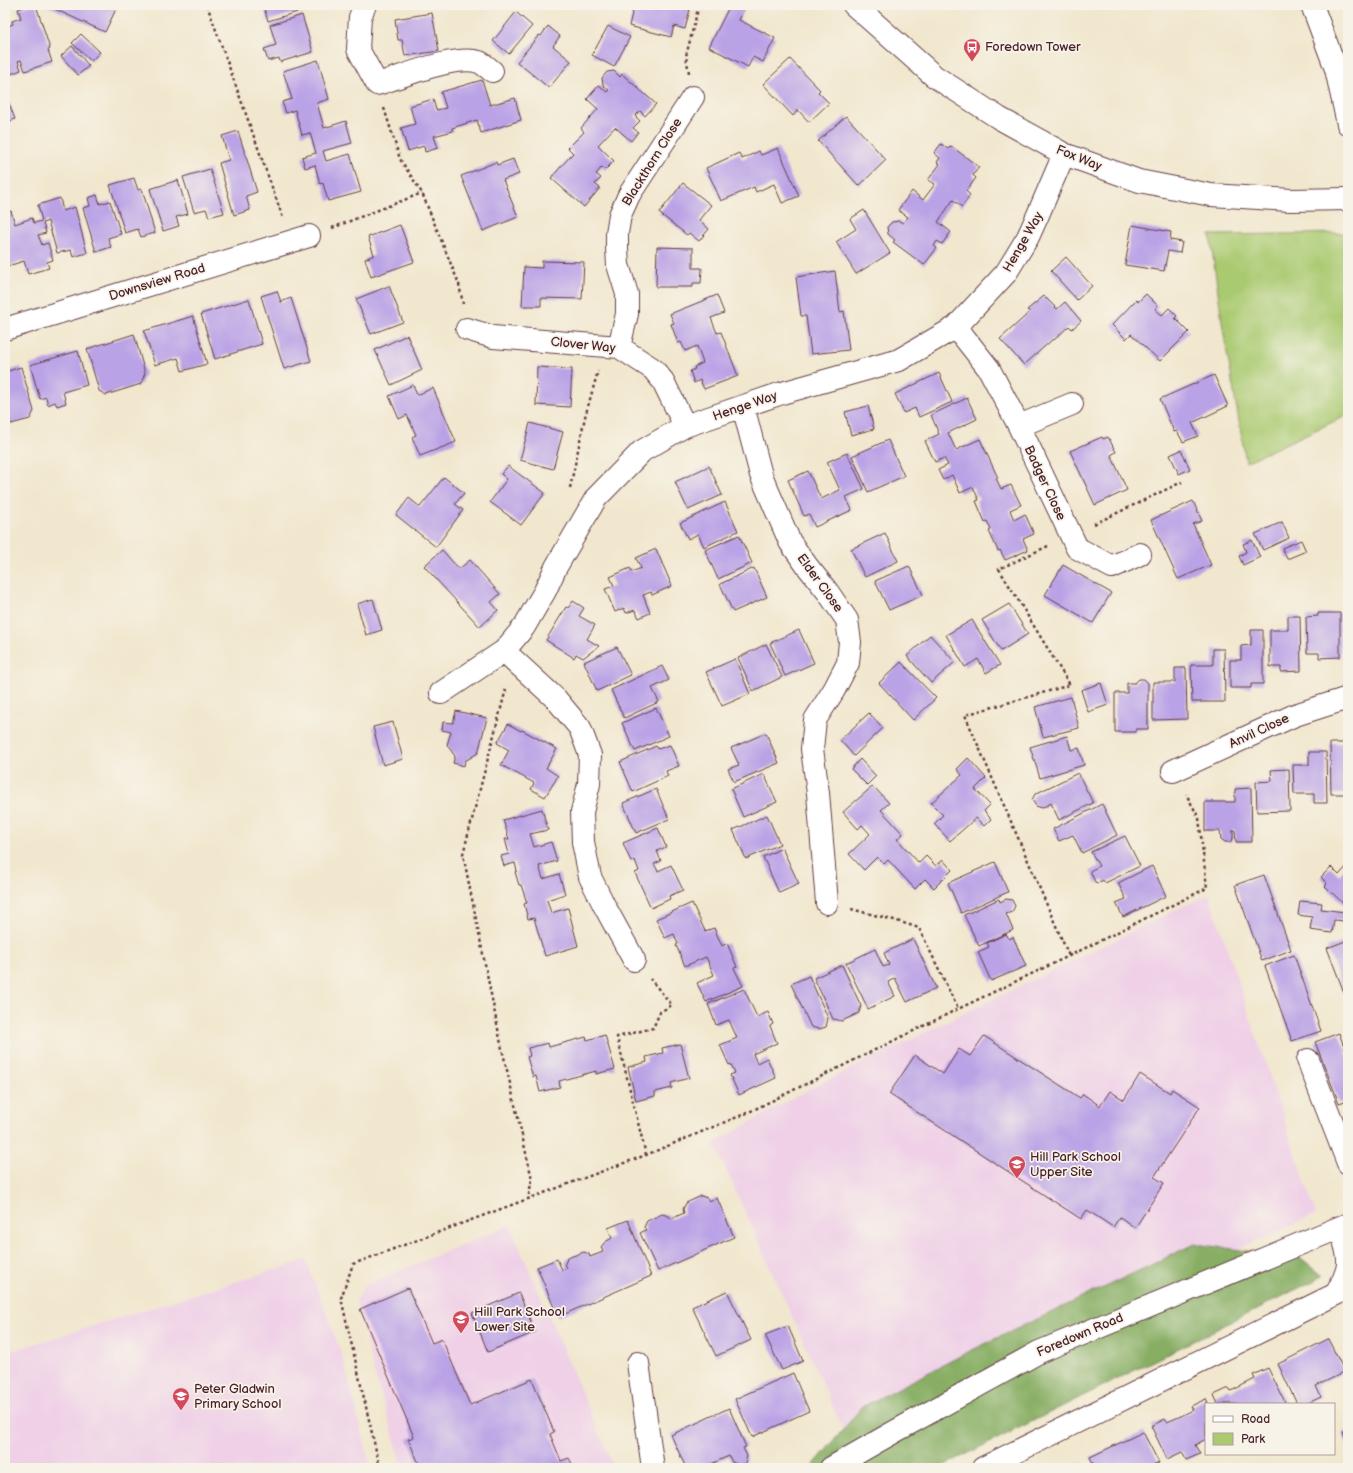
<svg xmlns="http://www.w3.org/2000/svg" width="1353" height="1473" viewBox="0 0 1353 1473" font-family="'Balsamiq Sans',sans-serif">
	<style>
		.built { fill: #efd0e7 }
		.green { fill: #aaca71; stroke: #7a744e }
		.forest { fill: #87ae63; stroke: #686647 }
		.building { fill: #baa2e6 }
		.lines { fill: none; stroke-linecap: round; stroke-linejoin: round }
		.minor-casing { stroke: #633d43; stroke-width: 24 }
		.path { stroke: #633d43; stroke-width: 2.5; stroke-dasharray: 3 3; stroke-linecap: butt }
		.minor { stroke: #fff; stroke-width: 22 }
		.labels { text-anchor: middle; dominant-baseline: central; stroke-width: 3.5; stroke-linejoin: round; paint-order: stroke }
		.poi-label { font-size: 13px; fill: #4a1f2b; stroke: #f7f3e8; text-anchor: start }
		.street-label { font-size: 13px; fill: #4a1f2b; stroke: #f7f3e8 }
	</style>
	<rect width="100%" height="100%" fill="#f7f3e8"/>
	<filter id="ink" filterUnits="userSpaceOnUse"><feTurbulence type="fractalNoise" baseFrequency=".025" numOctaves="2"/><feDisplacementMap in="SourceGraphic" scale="8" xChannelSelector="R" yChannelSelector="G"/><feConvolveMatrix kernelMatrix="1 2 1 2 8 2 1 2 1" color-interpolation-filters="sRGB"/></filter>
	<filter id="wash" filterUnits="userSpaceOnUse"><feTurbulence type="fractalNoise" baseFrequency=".012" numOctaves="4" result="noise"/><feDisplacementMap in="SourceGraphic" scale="16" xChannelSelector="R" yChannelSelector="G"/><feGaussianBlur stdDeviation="0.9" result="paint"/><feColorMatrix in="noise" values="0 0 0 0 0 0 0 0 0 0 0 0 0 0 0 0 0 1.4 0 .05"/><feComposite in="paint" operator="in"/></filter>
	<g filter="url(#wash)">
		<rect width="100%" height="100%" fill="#f1e7ce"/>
		<path class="built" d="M1209,894L1316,1215L1024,1343L847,1438L714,1143L811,1088Z
			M510,1225L614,1468H403L373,1368L356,1300L366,1285Z
			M306,1260L342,1355L371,1468H5V1353Z"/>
		<path class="green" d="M1348,233V415L1246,462L1224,335L1210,235Z"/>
		<path class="forest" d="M1195,1244L1301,1258L1323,1276L939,1468H811L862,1407L966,1353Z"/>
		<g id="blocks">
			<path class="building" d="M31,5H36L50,49L48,50L52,62L25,71L21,60L18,61L21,70L6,76L5,27L13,24L12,21L21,18L18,9Z
				M48,5H112L117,7L105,32L48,6Z
				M263,5H302L304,10L268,21Z
				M634,5H691L685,29L674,26L671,37L629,26Z
				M730,5H742L744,9L739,20L775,38L763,62L753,57L748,67L709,47Z
				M516,12L532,26L509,54L493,41Z
				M432,13L439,51L405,56L402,40H398L395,19Z
				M302,15L313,52L280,62L279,58L268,61L264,49L276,45L270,25Z
				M548,26L560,36L553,46L571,61L549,88L517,62L539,35L541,36Z
				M608,26L630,37L614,67L592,55Z
				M81,34L100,52L91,61L72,43Z
				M72,46L89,66L78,75L61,56Z
				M790,59L820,90L818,92L829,103L809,122L798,110L793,116L763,84Z
				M318,60L329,99L317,103L324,128L346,121L352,143L323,151L326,161L350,154L361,192L328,201L323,183L320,184L315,165L305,168L302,157L316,153L310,133L302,135L295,110L286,113L282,102L292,99L283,71Z
				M614,71L620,77L622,74L656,104L645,116L640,111L635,116L640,121L633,128L638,132L631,141L615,127L598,145L614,161L605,170L602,167L596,174L601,178L595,184L600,188L584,207L551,178L573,153L568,148L584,132L581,128L598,109L587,99L599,85L607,92L609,90L603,85L602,78L607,72Z
				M482,80L490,105L515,98L521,120L481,133L477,120L452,128L453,131L434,136L438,148L425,152L424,146L408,151L401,128L415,124L410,106L433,99L436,110L446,108L441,92Z
				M5,98H7L15,119L5,123Z
				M846,116L886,160L859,186L818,141Z
				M238,131L257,192L246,196L250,210L234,215L219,163L229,160L222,136Z
				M941,144L948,149L951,146L979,167L973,175L976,178L966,191L970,195L962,207L953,200L938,222L951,232L942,244L937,241L934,246L937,248L924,265L893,242L895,240L888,234L887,227L892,222L899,221L903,223L908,217L898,210L912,191L923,200L935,184L928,180L940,164L937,162L940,158L934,153Z
				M778,148L799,196L782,203L774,184L756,192L754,187L721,201L706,168L739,153L742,159L759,151L761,155Z
				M513,159L519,174L503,180L518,217L483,231L461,176L496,162L497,165Z
				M210,169L224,213L209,217L206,209L194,212L183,177Z
				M134,178L138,190L142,189L155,233L141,237L138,229L125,233L110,185Z
				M178,180L188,214L176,217L179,226L163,231L150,189Z
				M683,183L711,205L699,220L709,229L699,241L689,233L687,235L659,213Z
				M97,195L100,204L110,201L121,234L108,238L111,247L96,252L83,208L90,206L88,198Z
				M60,198L63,211L75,207L87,253L73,257L71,250L57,253L48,221L43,223L46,233L38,235L42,245L48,243L53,260L47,262L49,268L28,274L24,261L8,266L5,257V213L11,211L15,224L32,218L34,223L42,221L38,205Z
				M864,210L890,253L856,274L836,242L856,229L850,219Z
				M400,225L414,262L371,277L365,259L374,255L368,237Z
				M1132,225L1171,232L1170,240L1182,242L1180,253L1168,251L1164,271L1125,265Z
				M657,247L693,248V268H702L701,283H693V287H656Z
				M1066,257L1092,286L1077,300L1051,271Z
				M542,261L584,262L582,299L541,298V306H522L524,267L542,268Z
				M835,271L840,312L844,311L849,350L811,354L806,316H801L796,277Z
				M389,286L403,322L371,334L356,299Z
				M277,291L281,302L291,298L311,361L284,369L261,296Z
				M1146,294L1158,306L1155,309L1162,315L1169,308L1177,316L1175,318L1189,332L1160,361L1131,334L1126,339L1112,325L1136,300L1138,302Z
				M717,295L724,313L711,318L717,333L721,332L738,376L704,389L700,380L694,383L690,371L695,369L694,367L703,363L697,346L685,351L681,342L678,343L671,324L674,323L670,314Z
				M1044,296L1057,309L1065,302L1081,321L1072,329L1069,326L1054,340L1053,339L1024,365L1000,339L1030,312L1027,310Z
				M249,299L262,344L215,359L201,314Z
				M193,316L207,364L182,371L178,358L155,365L144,331Z
				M134,334L145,373L141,384L106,395L99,391L87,349Z
				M407,335L422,370L391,385L375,350Z
				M78,351L87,385L63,392L66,403L57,406L55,402L48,405L46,397L40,399L30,365Z
				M21,367L34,411L30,419L11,424L7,410L5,411V372Z
				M537,367L572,369L570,407L536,405Z
				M939,373L952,402L919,417L915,408L904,413L895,394Z
				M1214,375L1228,406L1192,423L1198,436L1183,442L1177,431L1174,432L1160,399Z
				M413,385L417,395L433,388L456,442L420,456L412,437L416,435L407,415L399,419L389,396Z
				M967,398L977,419L948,433L956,450L980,439L998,478H996L1001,489L1011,485L1021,505L1010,510L1014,520L1025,514L1034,534L1023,539L1028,550L1005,560L1000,550L998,551L989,531L991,530L987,521L985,522L976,501L979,500L973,487L960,493L952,475L943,480L938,470L948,465L944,458L935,462L925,441L939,434L931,415Z
				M868,406L874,429L851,435L845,412Z
				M530,423L563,432L553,469L520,460Z
				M1102,437L1103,439L1108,437L1116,452L1111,455L1127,490L1095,505L1070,451Z
				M888,440L904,476L868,492L852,456Z
				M1181,450L1190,469L1179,474L1170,455Z
				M847,453L864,489L846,497L852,510L815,527L809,514L804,516L788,480L808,471L821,499L840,490L827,462Z
				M508,466L545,493L521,525L490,502L507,479L501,474Z
				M709,466L722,495L688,510L675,482Z
				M444,477L464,493L455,504L463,510L436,547L396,515L409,498L420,507Z
				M1193,501L1202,521L1193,524L1211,565L1178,579L1151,520Z
				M725,502L738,531L704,547L698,534L688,539L680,523Z
				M1282,522L1289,538L1263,550L1255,534Z
				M885,533L898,561L865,577L851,549Z
				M739,535L752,563L718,579L705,550Z
				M1252,540L1260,557L1243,565L1239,556L1246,552L1243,544Z
				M1301,540L1306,551L1287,559L1282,548Z
				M656,549L672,586L652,595L651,592L643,595L650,613L639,618L635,610L626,613L624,608L615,612L605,589L614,586L610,577L630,568L632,572L641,568L636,558Z
				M442,550L459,569L470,560L500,594L491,602L498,610L480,627L424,566Z
				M1063,565L1111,593L1093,623L1045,595Z
				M909,566L923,595L889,610L875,581Z
				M754,568L767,597L733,612L720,584Z
				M373,599L382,630L366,635L357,604Z
				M1346,599H1348V635H1346Z
				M573,601L584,608L579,616L595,625L587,639L599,646L583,658L576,654L574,658L546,640L566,607L568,608Z
				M1009,604L1028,634L1001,651L982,620Z
				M1318,613H1340V657L1319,658V653H1307L1306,617L1318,616Z
				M1288,616H1300L1301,671L1281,672V667H1270V630H1288Z
				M972,620L1000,665L986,673L978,659L965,667L946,635Z
				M799,630L814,663L785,676L770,643Z
				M1251,630H1263V684H1251V688H1230V660H1241V646L1251,645Z
				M930,635L955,662L931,683L907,656Z
				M766,644L782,677L753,691L738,658Z
				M617,647L631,675L597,691L584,662Z
				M1213,649H1224L1225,702H1192L1191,665H1213Z
				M735,659L750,694L722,706L706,672Z
				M901,662L936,698L913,720L879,683Z
				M662,666L669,680L652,688L659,702L624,718L611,690Z
				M1175,668H1186L1187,719L1153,720V682H1175Z
				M1139,679H1144L1148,683V729H1136V732H1115V693H1127V683H1135Z
				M1101,683L1108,705L1088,712L1081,690Z
				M1071,697L1079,728L1043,737L1035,707Z
				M656,708L669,736L635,751L622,723Z
				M456,711L487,718L478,753L465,761L464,766L453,763L455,756L447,745L451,732L442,730L443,722L453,723Z
				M869,713L883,728L854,756L840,740Z
				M393,722L403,759L383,765L373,727Z
				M508,724L521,731L522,730L557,749L546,768L558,776L545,797L531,789L534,783L501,765L509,750L497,743Z
				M766,733L779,763L734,782L728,769L739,765L731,748Z
				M1067,736L1071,750L1079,748L1084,765L1040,778L1030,747Z
				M1344,740H1348V794H1331L1330,743H1344Z
				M670,745L679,766L666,771L668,776L633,792L620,762L656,746L658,749Z
				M1309,752H1326L1327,803H1314V794H1294L1293,765H1309Z
				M968,758L986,778L975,789L990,805L984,811L991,819L984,826L976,818L950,841L934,824L943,815L931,803L962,775L957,769Z
				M860,759L876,776L867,785L851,769Z
				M1289,769L1290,811L1257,812L1256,782L1272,781L1271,770Z
				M1078,773L1093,803L1059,820L1051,803L1042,808L1036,806L1032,800L1035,794Z
				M764,774L777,802L743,817L731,789Z
				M873,786L889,803L881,810L903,834L897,839L919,863L926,856L936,866L943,860L952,870L934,888L925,879L915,889L888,860L884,864L877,857L864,870L849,854L870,834L862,825L858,829L843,812Z
				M1251,788L1252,842H1236L1235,830H1233V839L1230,842H1225L1221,839L1220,831H1205V802H1235V789Z
				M656,789L669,819L636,833L623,803Z
				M1102,804L1117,835L1082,853L1073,835L1059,841L1053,829Z
				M542,809L548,830L530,834L534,847L551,842L557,861L539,866L543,879L559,874L565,894L547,900L551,913L568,908L578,946L545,956L534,918L528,919L524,904L527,903L521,885H519L515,872L517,871L515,863L504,866L501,856L509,854L505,839H509L503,820Z
				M767,815L780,844L746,859L733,830Z
				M658,828L666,847L657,851L661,861L654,864L658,871L671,865L683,890L669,896L670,899L651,908L635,873L639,871L635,860L631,862L623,843Z
				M1125,836L1140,866L1105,883L1103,880L1096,884L1090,871L1099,866L1091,852Z
				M782,848L799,884L779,893L763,857Z
				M995,862L1008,892L961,913L948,883Z
				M1348,865V908L1325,886L1327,884L1321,877L1331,867L1339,875Z
				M1152,866L1166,896L1123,917L1116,903L1126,899L1118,883Z
				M1264,875L1291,950L1262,961L1235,885Z
				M999,899L1000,902L1006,899L1012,900L1015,906L1012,912L1006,914L1013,930L979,946L964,915Z
				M1300,901L1322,903L1321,909L1345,912L1344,921L1334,920L1332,933L1310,930L1312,917L1298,915Z
				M692,903L705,931L714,928L722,946L727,943L737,967L734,968L743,986L706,1002L697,983L714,975L706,957L685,966L676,945L678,944L674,934L665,938L656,919Z
				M1006,934L1009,939L1013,937L1026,966L991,981L978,952L989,947L987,943Z
				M913,939L936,988L907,1002L895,978L888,982L895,996L868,1009L846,963L875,949L883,967L889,965L884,953Z
				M1348,940V1003L1327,948Z
				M1294,955L1321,1031L1292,1041L1265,966Z
				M842,965L861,1006L859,1013L842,1021L833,1019L814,978Z
				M809,976L828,1018L826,1027L819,1029L811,1027L791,984Z
				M744,989L757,1017L768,1012L773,1024L770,1026L777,1043L753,1054L757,1063L767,1058L776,1078L739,1095L730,1075L735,1073L731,1064L729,1065L720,1045L737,1038L729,1020L716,1025L708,1004Z
				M1339,1033L1348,1057V1100L1339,1103L1315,1042Z
				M605,1035L615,1069L596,1074V1071L559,1081L560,1087L540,1092L536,1076L533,1077L527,1057L530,1056L528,1048L548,1043L549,1047L586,1037L587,1040Z
				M984,1036L1080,1098L1083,1094L1100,1106L1110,1091L1124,1100L1140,1074L1170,1093L1172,1089L1200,1107L1154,1177L1164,1183L1135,1228L1120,1217L1113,1227L1087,1210L1081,1219L889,1094L915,1055L943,1074L959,1049L970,1056Z
				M680,1044L689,1078L671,1083L672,1088L655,1092V1096L636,1101L628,1067L647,1062L646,1057L663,1053L662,1048Z
				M701,1196L707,1198L709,1201L717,1198L734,1237L658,1271L640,1233L646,1230L644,1227L647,1221L662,1214L669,1216L671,1219L684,1213L683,1209L686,1203Z
				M628,1220L651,1276L558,1317L537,1267L557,1259L562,1270L567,1268L565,1264L567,1258L584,1252L589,1254L590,1257L603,1252L601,1247L605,1242L612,1238L608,1228Z
				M408,1288L432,1343L442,1339L470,1405L532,1379L554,1432L550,1434L561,1461L569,1458L574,1468H421L408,1439L414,1437L360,1309Z
				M727,1291L751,1340L716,1356L692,1307Z
				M519,1293L535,1332L488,1352L472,1313Z
				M788,1326L803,1361L782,1370L765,1335Z
				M1328,1339L1345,1372L1316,1386L1321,1397L1306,1404H1297L1278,1364Z
				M1268,1368L1285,1402L1280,1404H1218L1214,1395L1229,1388L1231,1391L1255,1379L1253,1375Z
				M793,1373L809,1411L752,1437L735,1399Z
				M1206,1399L1208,1404H1206V1439L1195,1445L1200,1454L1186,1460L1182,1452L1167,1459L1151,1426L1165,1419L1167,1422L1181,1416L1193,1410L1191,1406Z
				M729,1408L746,1447L743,1448L747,1456L745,1463L739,1465L732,1462L729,1456L702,1468H686L671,1435Z
				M1348,1431V1448L1343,1432Z
				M1143,1432L1159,1463L1148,1468H1095L1090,1457Z
				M1081,1463L1083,1468H1069Z"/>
		</g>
	</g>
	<g filter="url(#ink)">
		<use href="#blocks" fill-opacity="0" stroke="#633d43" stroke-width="1"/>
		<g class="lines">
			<g class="minor-casing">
				<path id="minor" d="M365,5L360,17L358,49L377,84C402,77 456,54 479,62C484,64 488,68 492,71
					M854,5L934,76L999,118L1064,154L1139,181L1211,195L1291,200L1348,199
					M1312,5L1336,69L1348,124
					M956,327L989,369L1019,426L1077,548L1112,567L1140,554
					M5,329L309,236
					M467,329L493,337L619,347L653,369L663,381L685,426
					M619,347L627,314V294L618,265L617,248V233L620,215L629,195L693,97
					M743,406L761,475L790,542L807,566L827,591L847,620L850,642L848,663L834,690L815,720L812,749L818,793L827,903
					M1019,426L1072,404
					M504,651L556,699L580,728L590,755L589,784L582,812L583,842L590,877L605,907L634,960
					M441,693L504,651L524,627L545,591L556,567L596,498L642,451L685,426L782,393L899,360L956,327L1006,273L1028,237L1037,217L1064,154
					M1173,771L1295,715L1348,698
					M1308,1060L1348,1163
					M638,1363L653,1468
					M831,1468L894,1432L1039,1352L1348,1224
					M983,1468L1336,1294C1341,1285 1347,1275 1348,1264C1349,1252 1343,1238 1340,1227"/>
			</g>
			<path class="path" d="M207,5L283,218
				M689,73L686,56L699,5
				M384,108L400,159L422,193L459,284L463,304
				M332,228L422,193
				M570,488L585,417L598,371
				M1094,524L1182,482
				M1048,546L999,569L1070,685L965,715L1069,956
				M506,689L463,854L501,1044L532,1179L528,1199
				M851,909L894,920L919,928L958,1009
				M646,1155L617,1037L653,1028L660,1012L672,1005L650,979
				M380,1468L341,1298L353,1264L646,1155L747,1113L958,1009L1069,956L1207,888L1199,818L1186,794"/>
			<use href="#minor" class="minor"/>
		</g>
	</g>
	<defs>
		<g id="bus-pin" transform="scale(0.9)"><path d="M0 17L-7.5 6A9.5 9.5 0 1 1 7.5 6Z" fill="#d1495b" stroke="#f7f3e8"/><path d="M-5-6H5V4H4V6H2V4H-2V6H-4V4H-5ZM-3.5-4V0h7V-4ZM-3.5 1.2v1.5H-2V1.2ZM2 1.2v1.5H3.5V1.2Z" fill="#fff"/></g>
		<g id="school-pin" transform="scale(0.9)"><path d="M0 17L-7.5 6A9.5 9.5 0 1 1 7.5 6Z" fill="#d1495b" stroke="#f7f3e8"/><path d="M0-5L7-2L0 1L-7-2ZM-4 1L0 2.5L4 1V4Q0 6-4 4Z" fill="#fff"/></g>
	</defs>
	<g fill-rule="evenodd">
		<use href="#bus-pin" x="972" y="47"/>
		<use href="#school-pin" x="1017" y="1164"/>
		<use href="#school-pin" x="461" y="1319"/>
		<use href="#school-pin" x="181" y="1396"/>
	</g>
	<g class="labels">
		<g class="poi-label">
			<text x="985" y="47">Foredown Tower</text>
			<text x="1030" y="1157">Hill Park School<tspan x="1030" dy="15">Upper Site</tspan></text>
			<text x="474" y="1312">Hill Park School<tspan x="474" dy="15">Lower Site</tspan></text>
			<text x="194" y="1389">Peter Gladwin<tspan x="194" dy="15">Primary School</tspan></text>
		</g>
		<g class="street-label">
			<text transform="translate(1079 158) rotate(22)">Fox Way</text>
			<text transform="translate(652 162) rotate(-58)">Blackthorn Close</text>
			<text transform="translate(1023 242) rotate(-60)">Henge Way</text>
			<text transform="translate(157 282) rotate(-17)">Downsview Road</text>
			<text transform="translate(583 345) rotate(6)">Clover Way</text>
			<text transform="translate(745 406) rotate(-19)">Henge Way</text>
			<text transform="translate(1045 483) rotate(65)">Badger Close</text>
			<text transform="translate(820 583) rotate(54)">Elder Close</text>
			<text transform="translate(1259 731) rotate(-25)">Anvil Close</text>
			<text transform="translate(1080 1335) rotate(-23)">Foredown Road</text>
		</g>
	</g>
	<rect width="1353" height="1473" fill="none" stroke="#f7f3e8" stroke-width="20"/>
	<rect x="1205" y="1403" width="130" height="52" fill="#f7f3e8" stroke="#b29e9c"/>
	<rect x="1213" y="1416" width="20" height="6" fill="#ffffff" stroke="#b29e9c"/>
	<text x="1241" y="1423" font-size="12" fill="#4a1f2b">Road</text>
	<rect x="1213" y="1433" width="20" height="12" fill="#aaca71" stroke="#b29e9c"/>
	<text x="1241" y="1443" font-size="12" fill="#4a1f2b">Park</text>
</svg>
